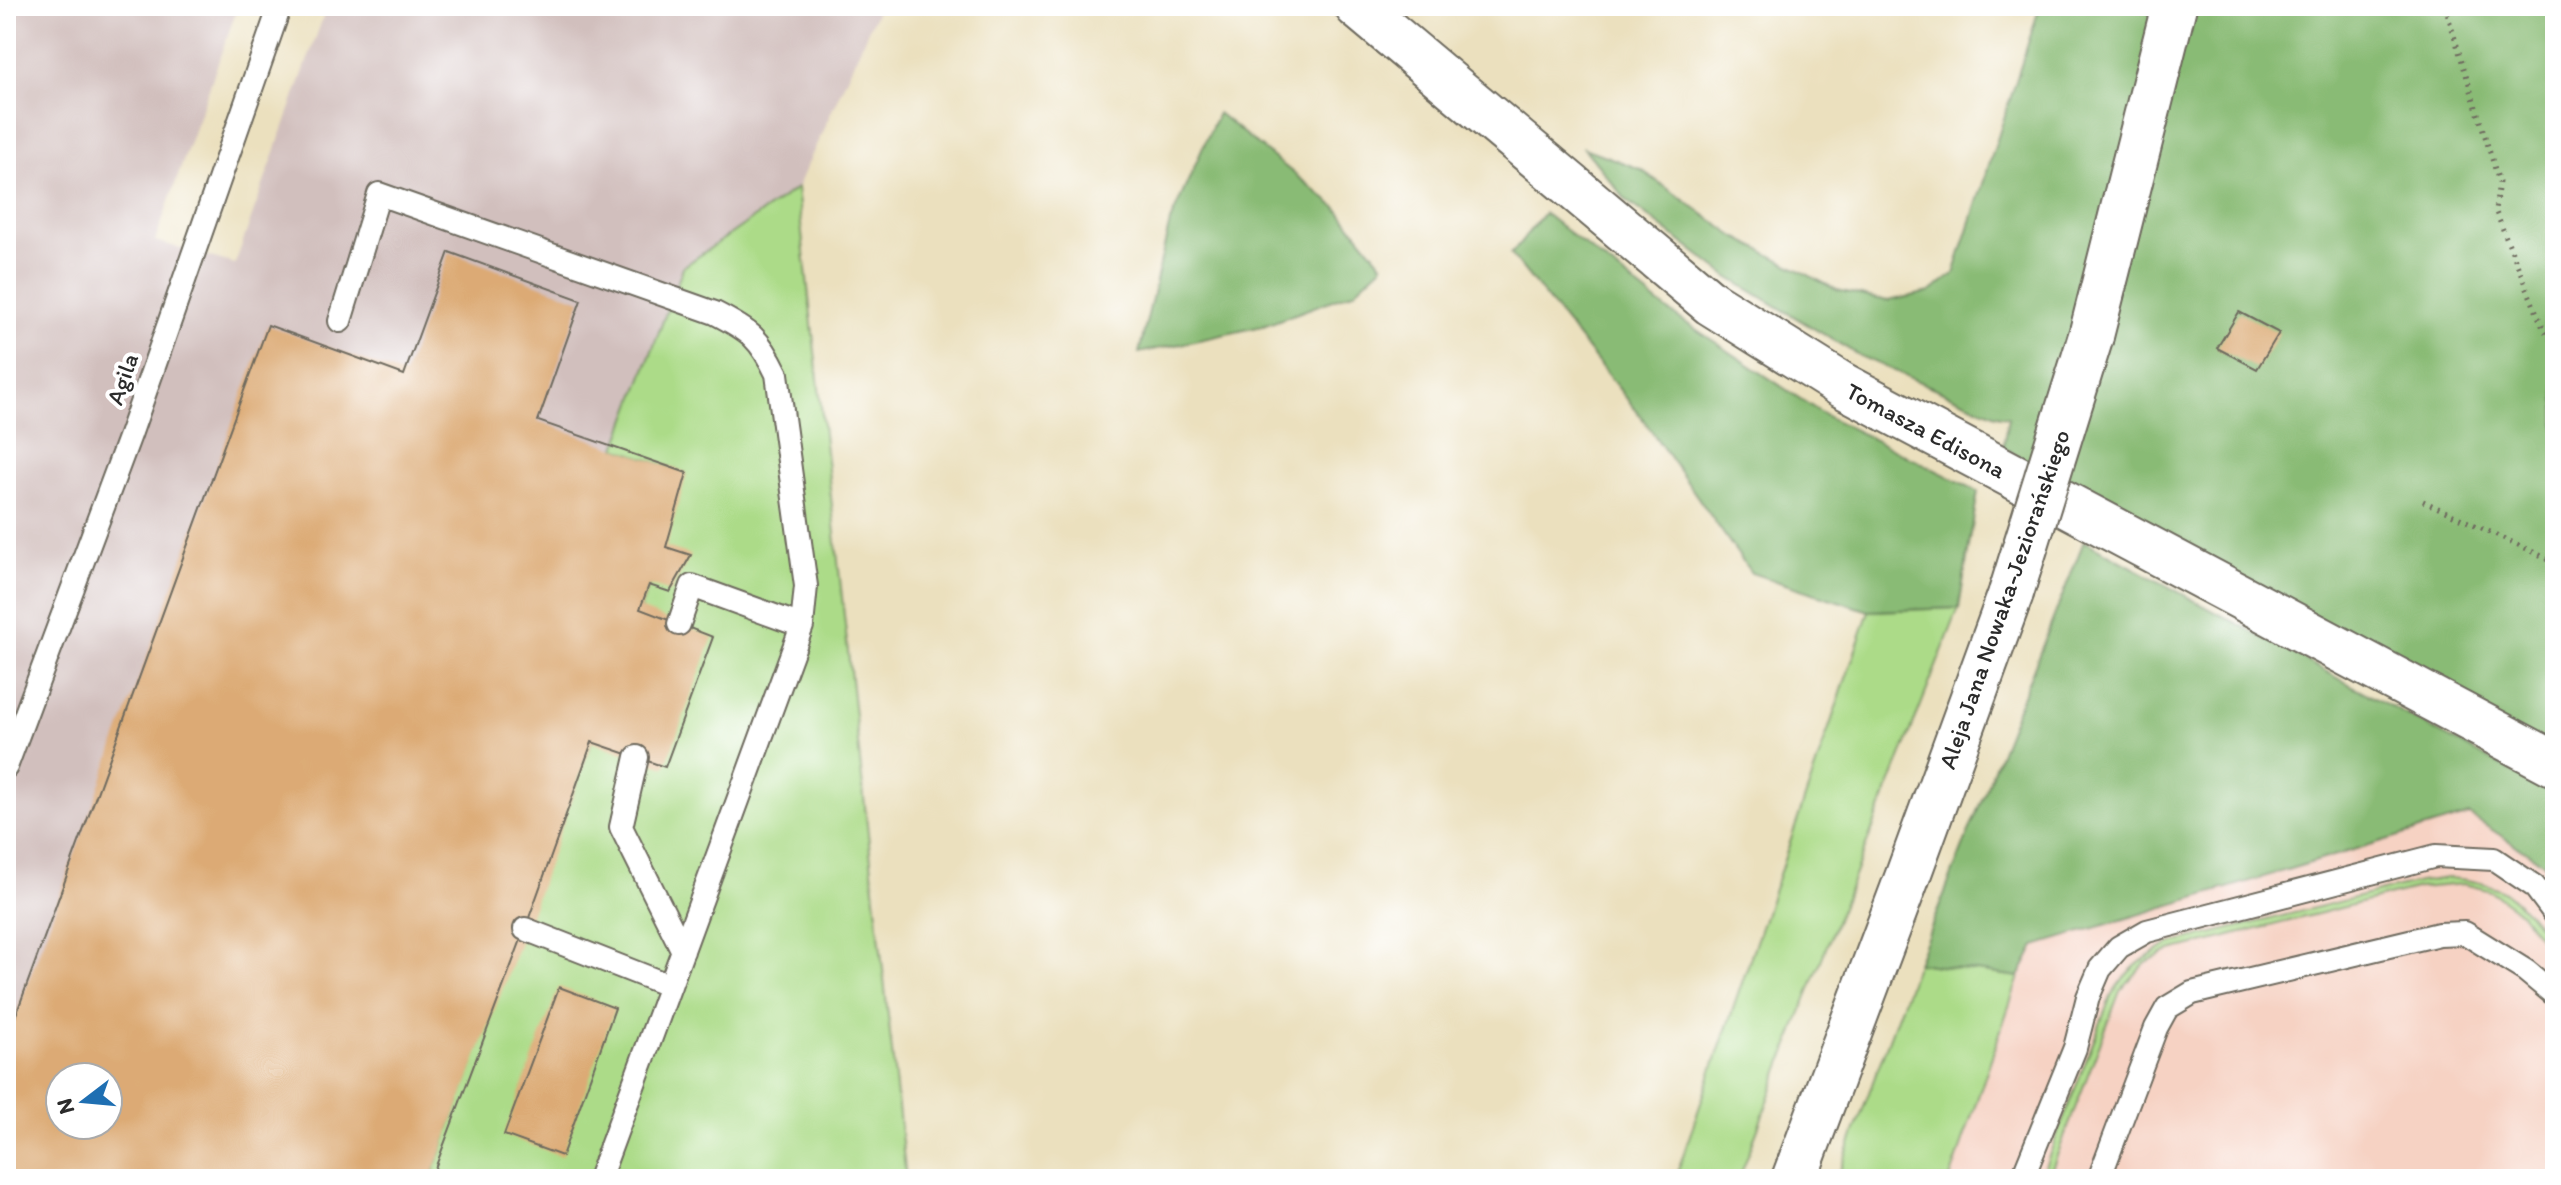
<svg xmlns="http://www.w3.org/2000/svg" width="2561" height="1185" viewBox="0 0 2561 1185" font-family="Itim,sans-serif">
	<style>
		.built { fill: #f6d2c3 }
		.industrial { fill: #d1bfbd; fill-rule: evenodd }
		.green { fill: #acdb88; stroke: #6c835a; stroke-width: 2 }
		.forest { fill: #89bb74; stroke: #5a7350; stroke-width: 2 }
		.building { fill: #dcaa75; fill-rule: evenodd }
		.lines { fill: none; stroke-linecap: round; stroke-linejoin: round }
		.lane-casing { stroke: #6e6a5e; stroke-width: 26 }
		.secondary-casing { stroke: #6e6a5e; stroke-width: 48 }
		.primary-casing { stroke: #6e6a5e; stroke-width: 48 }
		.path { stroke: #6e6a5e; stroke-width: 5; stroke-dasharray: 2 6; stroke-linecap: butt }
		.lane { stroke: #fff; stroke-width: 22 }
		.secondary { stroke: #fff; stroke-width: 44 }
		.primary { stroke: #fff; stroke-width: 44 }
		.primary-bridge-casing { stroke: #6e6a5e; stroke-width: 48; stroke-linecap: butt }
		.primary-bridge { stroke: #fff; stroke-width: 44 }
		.labels { text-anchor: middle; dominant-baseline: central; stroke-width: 8; stroke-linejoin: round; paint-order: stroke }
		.street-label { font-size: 24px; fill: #2b2b2b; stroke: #fff }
	</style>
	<rect width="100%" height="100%" fill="#fff"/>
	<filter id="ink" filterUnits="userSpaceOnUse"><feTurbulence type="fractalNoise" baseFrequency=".0125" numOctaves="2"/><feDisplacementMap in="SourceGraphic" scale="16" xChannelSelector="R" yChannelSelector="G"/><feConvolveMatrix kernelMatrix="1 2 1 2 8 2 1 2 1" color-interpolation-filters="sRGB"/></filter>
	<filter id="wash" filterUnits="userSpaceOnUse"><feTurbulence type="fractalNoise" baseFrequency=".006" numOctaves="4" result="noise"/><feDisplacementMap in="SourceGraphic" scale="32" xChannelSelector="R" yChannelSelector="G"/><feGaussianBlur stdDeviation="1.8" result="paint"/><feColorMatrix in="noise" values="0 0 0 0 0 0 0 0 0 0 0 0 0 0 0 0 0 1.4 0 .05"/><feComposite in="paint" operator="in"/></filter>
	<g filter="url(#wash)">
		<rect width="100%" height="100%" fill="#ebe0be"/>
		<path class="built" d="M2469,815L2543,863L2555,877V1179H1948L2019,977L2034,946Z"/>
		<path class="industrial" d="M6,6H238L155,241L235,264L327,6H879L797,188L906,1179H6ZM60,1077H108V1125H60Z"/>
		<path class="green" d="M797,188L906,1179H431L649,585L686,473L616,448L683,267Z
			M1959,608L1806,999L1739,1179H1675L1869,611Z
			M2448,878C2495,882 2509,889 2538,925C2546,936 2555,943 2555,957L2520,912L2491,891L2464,884L2419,888L2167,952L2146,962L2120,991L2048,1179H2040L2111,996C2128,968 2142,959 2170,944L2419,882Z
			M1917,963L2019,977L1950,1179H1837Z"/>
		<path class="forest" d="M2040,6H2555V764L2003,447L2008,417L1996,415L1860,356L1728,277L1626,200L1584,148L1640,169L1734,236L1837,290L1888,301L1930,292L1954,274Z
			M1218,113L1337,208L1383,265L1354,292L1263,326L1139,353L1170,222Z
			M1544,213L1667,310L1826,416L1978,491L1959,608L1869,611L1751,573L1640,415L1511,254Z
			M2084,541L2555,795V877L2543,863L2469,815L2035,946L2019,977L1917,963Z"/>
		<g id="blocks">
			<path class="building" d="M449,252L581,300L538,421L687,473L666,547L691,555L670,592L649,585L640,609L713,637L665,767L592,742L525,929L431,1179H6V1042L268,325L404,375ZM60,1077H108V1125H60Z
				M2239,312L2279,333L2257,369L2217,348Z
				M559,987L615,1008L562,1156L504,1135Z"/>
		</g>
	</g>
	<g filter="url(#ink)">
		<use href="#blocks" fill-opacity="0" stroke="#6e6a5e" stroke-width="2"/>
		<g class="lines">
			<g class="lane-casing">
				<path id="lane" d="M340,321L379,194L715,313C750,331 760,338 777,374L806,586L802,626L599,1179
					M679,624L692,586L802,626
					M637,757L621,827L683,951
					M6,767L130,435L280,6
					M525,929L670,986
					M2022,1179L2075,1048L2088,997L2100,969L2119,947L2147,931L2436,856L2494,859L2534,886L2555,914
					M2099,1179L2156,1028L2167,1008L2192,993L2439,934L2465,933L2526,971L2555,995"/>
			</g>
			<g class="secondary-casing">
				<g id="secondary">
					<path id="s1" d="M1357,6L1711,303L1842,385L2555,764"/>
				</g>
			</g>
			<g class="primary-casing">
				<path id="primary" d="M2091,336L2174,6
					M1794,1179L1907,878L2011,593"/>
			</g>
			<path class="path" d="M2445,6L2499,182L2495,210L2543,328L2555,347
				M2423,501L2555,562"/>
			<use href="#lane" class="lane"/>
			<use href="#secondary" class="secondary"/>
			<use href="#primary" class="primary"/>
			<g class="primary-bridge-casing">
				<path id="primary-bridge" d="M2011,593L2091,336"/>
			</g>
			<use href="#primary-bridge" class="primary-bridge"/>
		</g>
	</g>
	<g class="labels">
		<g class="street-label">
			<text transform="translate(122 379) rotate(-71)">Agila</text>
			<text stroke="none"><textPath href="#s1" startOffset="712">Tomasza Edisona</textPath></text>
			<text transform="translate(2004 599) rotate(-71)">Aleja Jana Nowaka-Jeziorańskiego</text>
		</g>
	</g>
	<rect width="2561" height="1185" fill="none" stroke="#fff" stroke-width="32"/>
	<g transform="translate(84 1101) rotate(254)"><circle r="38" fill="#ffffff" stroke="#aaaaaa" stroke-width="2"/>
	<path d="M0-6L14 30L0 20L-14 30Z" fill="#1f6fb2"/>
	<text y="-12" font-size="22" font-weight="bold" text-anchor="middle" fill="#2b2b2b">N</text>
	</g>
</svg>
